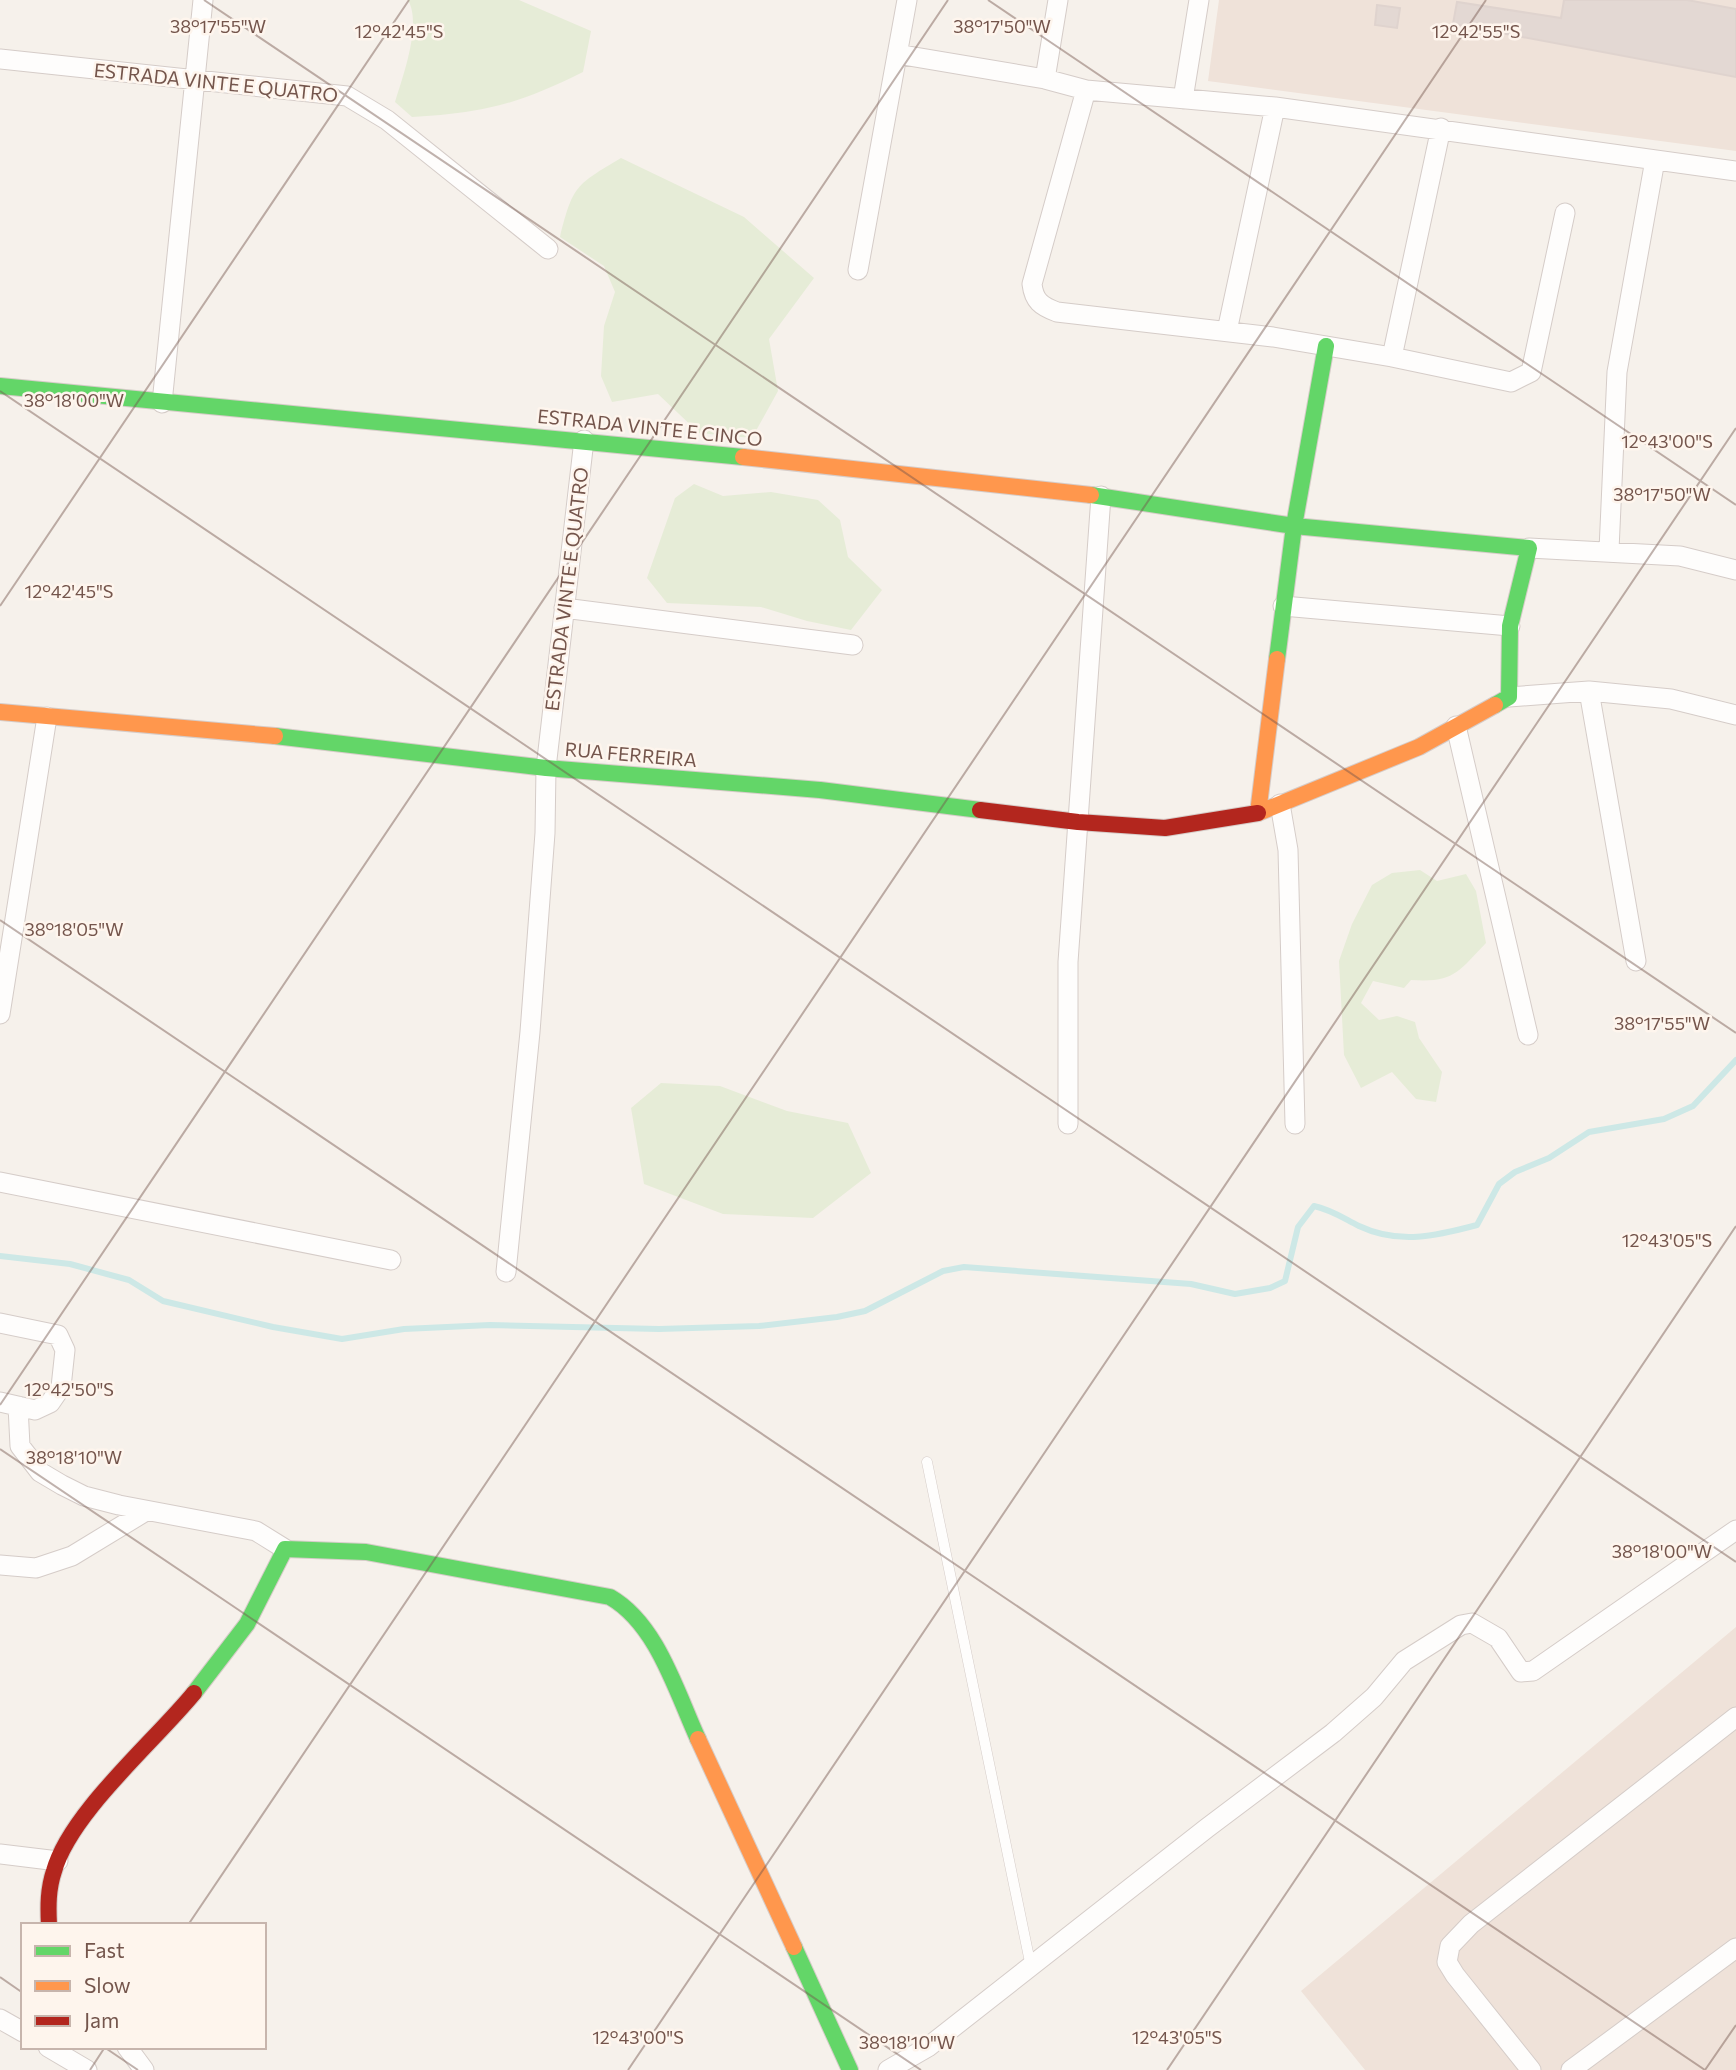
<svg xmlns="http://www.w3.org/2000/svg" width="1736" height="2070" viewBox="0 0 1736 2070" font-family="Commissioner,sans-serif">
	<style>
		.residential { fill: #efe2d9 }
		.green { fill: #e6ecd7 }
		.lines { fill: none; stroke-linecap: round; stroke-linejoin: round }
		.stream { stroke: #cde8e6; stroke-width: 6 }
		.building { fill: #e3d8d3; stroke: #dfd3ce; stroke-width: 2 }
		.lane-casing { stroke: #d5ccc8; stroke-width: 11 }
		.street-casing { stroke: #d5ccc8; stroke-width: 21 }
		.fast-casing { stroke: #d6ccc8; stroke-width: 18 }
		.slow-casing { stroke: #d6ccc8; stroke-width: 18 }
		.jam-casing { stroke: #d6ccc8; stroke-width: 18 }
		.lane { stroke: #fefdfc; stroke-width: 10 }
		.street { stroke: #fefdfc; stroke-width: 19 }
		.fast { stroke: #63d668; stroke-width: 16 }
		.slow { stroke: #ff974d; stroke-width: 16 }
		.jam { stroke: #b3261e; stroke-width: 16 }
		.ticks { fill: none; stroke: #74554c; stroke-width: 2; stroke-opacity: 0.45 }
		.labels { text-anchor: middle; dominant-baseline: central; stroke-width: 5; stroke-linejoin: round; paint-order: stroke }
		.street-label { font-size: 19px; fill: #74554c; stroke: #fef5ed }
		.ticks-label { font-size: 18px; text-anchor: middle; fill: #74554c; stroke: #fef5ed; stroke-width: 5; stroke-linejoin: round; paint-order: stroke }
	</style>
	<rect width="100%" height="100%" fill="#f6f1eb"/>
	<path class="residential" d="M1219,0H1736V151L1208,81Z
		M1736,1627V2070H1365L1301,1991Z"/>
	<path class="green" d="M408,0H519L591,31L583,72C519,104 484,113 412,117L395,102C403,76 422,24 408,0Z
		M621,158L744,217L814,278L769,339L778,391L752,438L699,433L658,394L612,402L601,376L604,326L615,292L604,266L560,237C573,185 576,185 621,158Z
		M694,484L723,496L771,492L818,500L840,520L848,557L882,590L851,630L807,621L761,607L667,603L647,578L675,498Z
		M1420,870L1437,881L1466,874L1476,891L1486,943C1458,972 1454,983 1411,980L1404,988L1373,981L1361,1003L1379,1020L1397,1016L1415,1022L1419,1038L1442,1072L1436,1102L1416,1099L1392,1072L1361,1088L1344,1055L1339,961L1352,924L1372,885L1392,873Z
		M661,1083L720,1086L787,1111L848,1123L871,1173L813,1218L723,1214L644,1184L631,1108Z"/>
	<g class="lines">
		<path class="stream" d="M0,1256L70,1264L129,1280L163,1301L273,1327L342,1339L404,1329L490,1325L659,1329L759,1326L837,1317L865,1311L943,1271L964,1267L1191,1284L1235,1294L1270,1288L1285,1281L1298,1227L1314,1206C1332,1210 1343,1218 1359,1226C1399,1245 1436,1236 1477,1225L1499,1184L1515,1172L1549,1158L1589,1132L1664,1119L1693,1106L1736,1060"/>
	</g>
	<path class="building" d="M1564,0H1687L1736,9V77L1453,24L1457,2L1561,18Z
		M1377,5L1400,8L1397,28L1375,25Z"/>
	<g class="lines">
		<g class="lane-casing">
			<path id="lane" d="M927,1462L1031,1967"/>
		</g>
		<g class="street-casing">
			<path id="street" d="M897,54L1045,79L1086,90L1275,107L1736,171
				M0,59L347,96L387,120L548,249
				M1045,79L1058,0
				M1086,90L1032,284C1034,301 1041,306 1057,312L1273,337L1392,357L1511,382L1531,372L1565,213
				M1183,99L1199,0
				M858,270L907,0
				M1227,331L1275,107
				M1392,357L1441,128
				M162,403L203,0
				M1529,548L1680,556L1736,570
				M1609,550L1617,372L1655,160
				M1283,606L1510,626
				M564,608L853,645
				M1589,691L1636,961
				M1509,697L1589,691L1671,699L1736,715
				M1456,726L1528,1035
				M1280,804L1288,850L1295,1124
				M0,1014L47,717
				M1068,1124V962L1101,496
				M0,1182L391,1260
				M506,1272L530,1032L545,833L546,768L584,440
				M0,1323L58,1335L65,1350L61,1387L50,1403L35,1410L0,1402
				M18,1406L20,1446L40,1472L62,1485L84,1496L119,1505L256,1531L285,1549
				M0,1565L36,1568L72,1556L146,1511
				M0,1854L58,1861
				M0,2019L23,2032
				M48,2047L87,2070
				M127,2047L144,2070
				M888,2070L928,2047L1207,1828L1333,1733L1374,1697L1404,1661L1461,1625L1472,1623L1498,1638L1521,1672L1533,1671L1736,1530
				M1531,2070L1455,1975L1447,1962L1450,1946L1471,1924L1736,1717
				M1571,2070L1736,1948"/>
		</g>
		<g class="fast-casing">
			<path id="fast" d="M0,386L743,457
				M1091,495L1294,526L1529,548L1510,626L1509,697L1495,705
				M1277,659L1294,526L1326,346
				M275,736L546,768L820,790L980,810
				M194,1693L247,1624L285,1549L366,1552L610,1597C657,1624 676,1691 698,1739
				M794,1947L850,2070"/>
		</g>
		<g class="slow-casing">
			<path id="slow" d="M743,457L1091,495
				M1277,659L1258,813L1419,747L1495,705
				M0,712L275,736
				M698,1739L794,1947"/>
		</g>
		<g class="jam-casing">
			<path id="jam" d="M980,810L1078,822L1165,828L1258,813
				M49,1925C48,1906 48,1889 54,1871C70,1813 154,1742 194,1693"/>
		</g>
		<use href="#lane" class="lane"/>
		<use href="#street" class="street"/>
		<use href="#fast" class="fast"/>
		<use href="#slow" class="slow"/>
		<use href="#jam" class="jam"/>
	</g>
	<path class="ticks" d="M204,0L1736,1033M988,0L1736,505M0,391L1736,1562M0,606L409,0M0,920L1705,2070M0,1405L948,0M0,1449L921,2070M188,1925L1486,0M0,1977L23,1993M104,2047L138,2070M90,2070L105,2047M628,2070L1736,428M1167,2070L1736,1226M1705,2070L1736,2025"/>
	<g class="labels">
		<g class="street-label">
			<text transform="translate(216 82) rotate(6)">ESTRADA VINTE E QUATRO</text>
			<text transform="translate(650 427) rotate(6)">ESTRADA VINTE E CINCO</text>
			<text transform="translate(566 589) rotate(-83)">ESTRADA VINTE E QUATRO</text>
			<text transform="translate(631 754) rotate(5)">RUA FERREIRA</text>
		</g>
	</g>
	<g class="ticks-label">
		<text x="218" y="33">38°17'55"W</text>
		<text x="1002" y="33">38°17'50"W</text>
		<text x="399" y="38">12°42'45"S</text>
		<text x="1476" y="38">12°42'55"S</text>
		<text x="74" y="407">38°18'00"W</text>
		<text x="1667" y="448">12°43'00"S</text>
		<text x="1662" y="501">38°17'50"W</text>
		<text x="69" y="598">12°42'45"S</text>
		<text x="74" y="936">38°18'05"W</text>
		<text x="1662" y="1030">38°17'55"W</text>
		<text x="1667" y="1247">12°43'05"S</text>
		<text x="69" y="1396">12°42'50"S</text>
		<text x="74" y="1464">38°18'10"W</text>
		<text x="1662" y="1558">38°18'00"W</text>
		<text x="638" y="2044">12°43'00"S</text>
		<text x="1177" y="2044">12°43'05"S</text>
		<text x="907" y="2049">38°18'10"W</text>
	</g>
	<rect x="21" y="1923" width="245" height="126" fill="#fef5ed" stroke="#c7b5ad" stroke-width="2"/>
	<rect x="35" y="1946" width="35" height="10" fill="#63d668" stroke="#c7b5ad" stroke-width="2"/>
	<text x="84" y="1958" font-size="21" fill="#74554c">Fast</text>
	<rect x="35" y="1981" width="35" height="10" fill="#ff974d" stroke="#c7b5ad" stroke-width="2"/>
	<text x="84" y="1993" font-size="21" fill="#74554c">Slow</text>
	<rect x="35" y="2016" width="35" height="10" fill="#b3261e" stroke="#c7b5ad" stroke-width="2"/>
	<text x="84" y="2028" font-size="21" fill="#74554c">Jam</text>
</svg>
